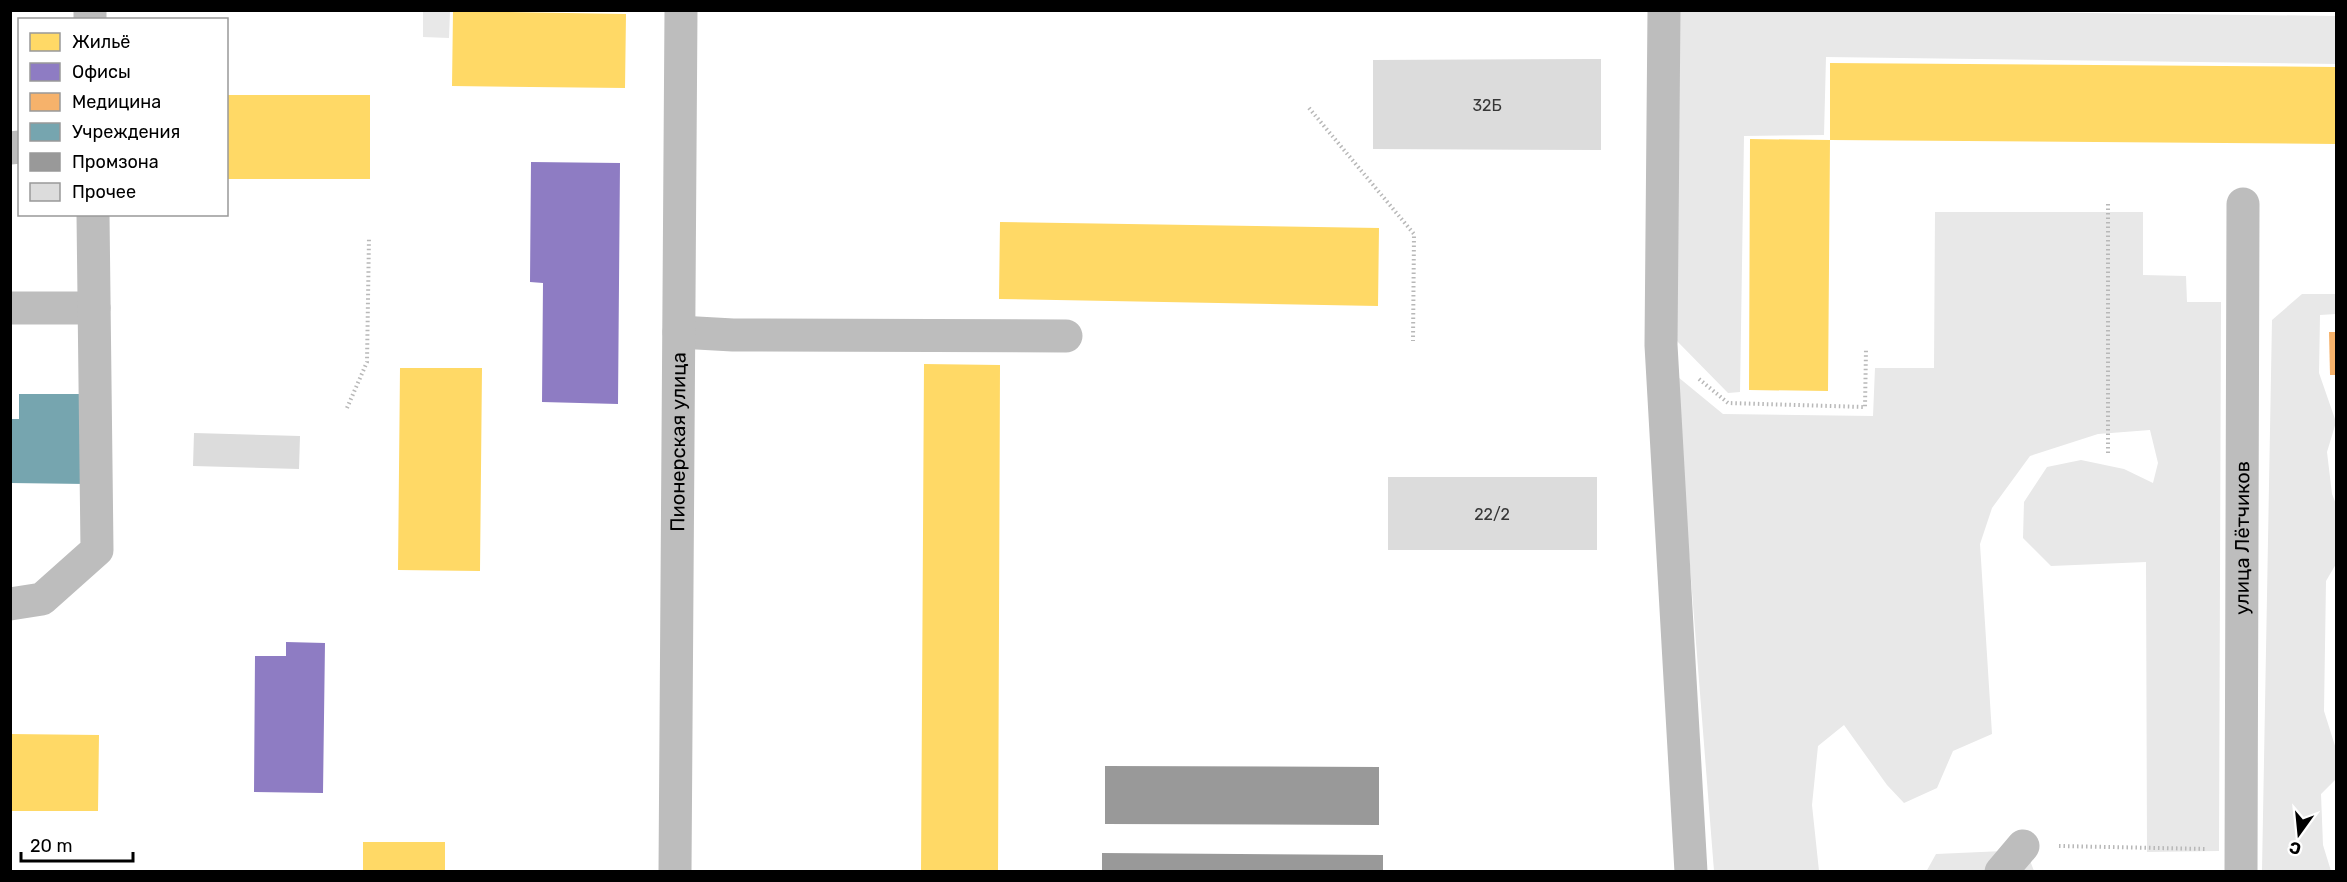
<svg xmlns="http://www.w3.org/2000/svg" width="2347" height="882" viewBox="0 0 2347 882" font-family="Rubik,sans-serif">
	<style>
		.green { fill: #e8e8e8 }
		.homes { fill: #ffd966 }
		.offices { fill: #8e7cc3 }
		.health { fill: #f6b26b }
		.public { fill: #76a5af }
		.industry { fill: #999 }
		.building { fill: #dcdcdc }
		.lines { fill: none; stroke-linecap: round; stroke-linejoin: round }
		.path { stroke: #b8b8b8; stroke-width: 4; stroke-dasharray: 1.5 3; stroke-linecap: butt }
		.minor { stroke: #bdbdbd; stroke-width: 33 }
		.labels { text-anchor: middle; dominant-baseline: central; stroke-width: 6; stroke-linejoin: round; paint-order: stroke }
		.number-label { font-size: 16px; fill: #373737 }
		.street-label { font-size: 20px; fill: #000; stroke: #fff }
	</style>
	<rect width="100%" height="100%" fill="#fff"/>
	<path class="green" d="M423,11H450L449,38L423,37Z
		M1675,11H1940L2336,16V64L1826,57L1824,135L1744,136L1740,392L1728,393L1675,339Z
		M1935,212H2143V275L2186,276L2187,302H2221L2219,851L2147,852L2146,562L2051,566L2023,538L2024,502L2047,467L2081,460L2124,469L2153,483L2158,463L2150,430L2098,434L2030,456L1992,508L1980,544L1992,734L1953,751L1937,788L1904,803L1887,785L1844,725L1818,746L1812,805L1819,871H1714L1684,490L1678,377L1723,414L1873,416L1875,368H1934Z
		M2302,294H2336V314L2320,315L2319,373L2336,422L2327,452L2332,494L2336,504V564L2326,581L2324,711L2336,749V779L2321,794L2323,845L2331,871H2262L2272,320Z
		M2026,850L2034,871L1926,872L1936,854Z"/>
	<path class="homes" d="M453,11L626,14L625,88L452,86Z
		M1830,63L2336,67V144L1830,140Z
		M226,95H370V179H226Z
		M1750,139L1830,140L1828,391L1749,390Z
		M1000,222L1379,228L1378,306L999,299Z
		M924,364L1000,365L998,872H921Z
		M400,368H482L480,571L398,570Z
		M10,734L99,735L98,811H10Z
		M363,842H445V872H363Z"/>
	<path class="offices" d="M531,162L620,163L618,404L542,402L543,283L530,282Z
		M286,642L325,643L323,793L254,792L255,656H286Z"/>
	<path class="health" d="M2329,332H2336V375H2330Z"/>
	<path class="public" d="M19,394H87L86,484L10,483V419H19Z"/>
	<path class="industry" d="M1105,766L1379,767V825L1105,824Z
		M1102,853L1383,855V872H1102Z"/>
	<path class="building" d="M1601,59V150L1373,149V60Z
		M194,433L300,436L299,469L193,466Z
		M1388,477H1597V550H1388Z"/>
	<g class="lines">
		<path class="path" d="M1309,108L1414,234L1413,341
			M1699,379L1728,403L1865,407L1866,349
			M347,408L367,362L369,237
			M2108,453V203
			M2059,846L2207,849"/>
		<g class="minor">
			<path d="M90,10V20"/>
			<path d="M1664,10L1661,345L1691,872"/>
			<path d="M10,148L20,147"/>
			<path d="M10,308H94"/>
			<path d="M679,332L733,335L1066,336"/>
			<path d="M10,604L42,599L97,550L93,214"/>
			<path id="s1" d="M675,872L681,10"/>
			<path d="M2001,872L2023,846"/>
			<path id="s2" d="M2241,872L2243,204"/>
		</g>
	</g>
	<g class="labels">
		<g class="number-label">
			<text x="1487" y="105">32Б</text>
			<text x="1492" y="514">22/2</text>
		</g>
		<g class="street-label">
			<text stroke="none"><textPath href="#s1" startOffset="430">Пионерская улица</textPath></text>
			<text stroke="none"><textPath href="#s2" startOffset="334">улица Лётчиков</textPath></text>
		</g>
	</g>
	<rect width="2347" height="882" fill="none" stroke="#000000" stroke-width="24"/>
	<rect x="18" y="18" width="210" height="198" fill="#ffffff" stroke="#999999" stroke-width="1.5"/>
	<rect x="30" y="33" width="30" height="18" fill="#ffd966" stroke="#999999" stroke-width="1.5"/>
	<text x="72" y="48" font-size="18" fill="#000000">Жильё</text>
	<rect x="30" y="63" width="30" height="18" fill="#8e7cc3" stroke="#999999" stroke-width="1.5"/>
	<text x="72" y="78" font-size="18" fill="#000000">Офисы</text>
	<rect x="30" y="93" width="30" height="18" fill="#f6b26b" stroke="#999999" stroke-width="1.5"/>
	<text x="72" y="108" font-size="18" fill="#000000">Медицина</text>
	<rect x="30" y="123" width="30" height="18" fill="#76a5af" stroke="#999999" stroke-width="1.5"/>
	<text x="72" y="138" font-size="18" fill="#000000">Учреждения</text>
	<rect x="30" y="153" width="30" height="18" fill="#999999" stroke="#999999" stroke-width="1.5"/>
	<text x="72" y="168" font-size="18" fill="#000000">Промзона</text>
	<rect x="30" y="183" width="30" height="18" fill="#dcdcdc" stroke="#999999" stroke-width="1.5"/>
	<text x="72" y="198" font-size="18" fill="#000000">Прочее</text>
	<g transform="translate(2299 834) rotate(195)" stroke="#ffffff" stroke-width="4.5" paint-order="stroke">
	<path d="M0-4.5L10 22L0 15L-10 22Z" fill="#000000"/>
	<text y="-9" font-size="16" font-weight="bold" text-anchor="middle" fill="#000000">С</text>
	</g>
	<path d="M21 852v9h112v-9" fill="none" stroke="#000000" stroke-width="3"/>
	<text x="30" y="852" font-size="18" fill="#000000" stroke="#ffffff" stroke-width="4.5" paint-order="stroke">20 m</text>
</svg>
